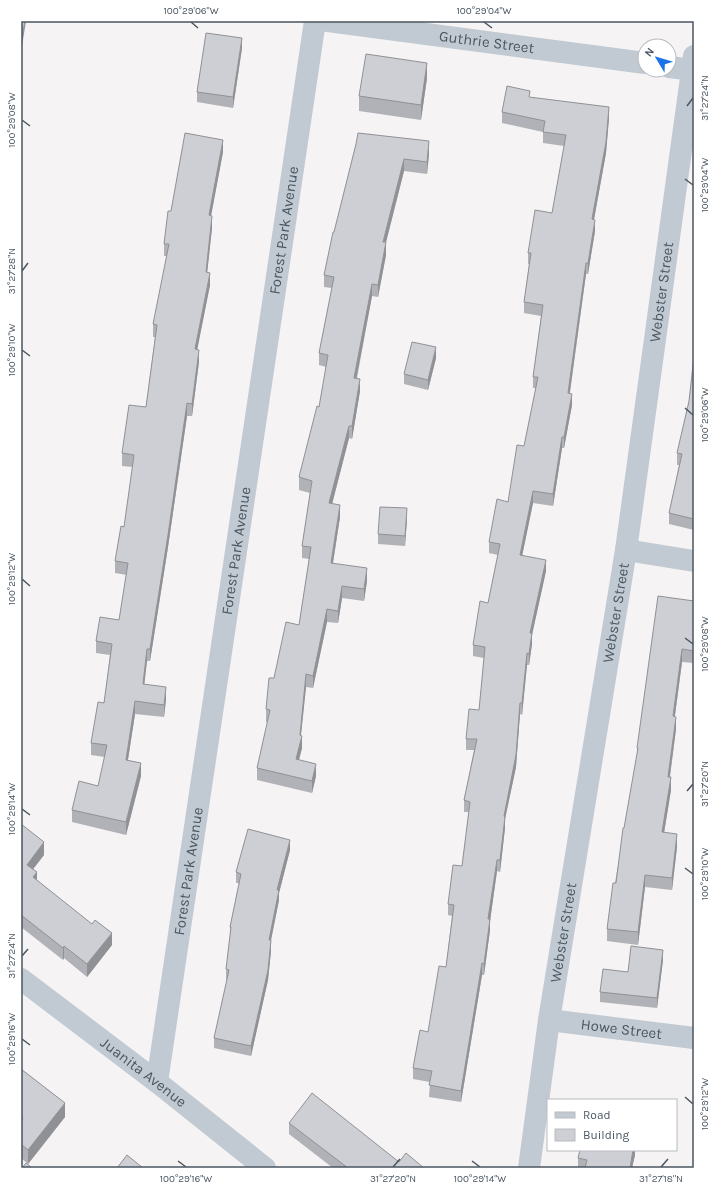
<svg xmlns="http://www.w3.org/2000/svg" width="715" height="1189" viewBox="0 0 715 1189" font-family="Karla,sans-serif">
	<style>
		.lines { fill: none; stroke-linecap: round; stroke-linejoin: round }
		.minor { stroke: #c1cad2; stroke-width: 22 }
		.wall { fill: #b0b2b7 }
		.shaded-wall { fill: #909195 }
		.building { fill: #cdcfd5; stroke: #909195 }
		.ticks { fill: none; stroke: #4a5661; stroke-width: 1.5 }
		.labels { text-anchor: middle; dominant-baseline: central; stroke-width: 3; stroke-linejoin: round; paint-order: stroke }
		.street-label { font-size: 15px; fill: #4a5661; stroke: #fff }
		.neatline { fill: none; stroke: #4a5661; stroke-width: 1.5 }
		.ticks-label { font-size: 10px; text-anchor: middle; fill: #4a5661 }
	</style>
	<rect width="100%" height="100%" fill="#f5f3f3"/>
	<g class="lines">
		<g class="minor">
			<path id="s1" d="M328,21L645,63"/>
			<path d="M669,67L694,70"/>
			<path d="M626,550L694,561"/>
			<path id="s2" d="M21,979L157,1082L265,1168"/>
			<path id="s3" d="M549,1020L694,1038"/>
			<path id="s4" d="M157,1082L315,21"/>
			<path id="s5" d="M529,1168L549,1020L626,550L694,56"/>
		</g>
	</g>
	<path class="wall" d="M242,48L233,108L197,102V92Z
		M427,78L421,120L359,111V96Z
		M530,98L609,118L606,153L594,220L595,231L588,274H586L570,393L572,405L564,448H562L553,506L533,503L522,556L546,571L532,634V644L529,665H527L522,715L520,714L516,767L505,819V828L500,872L497,871L490,921V930L484,975H482L461,1102L429,1097L430,1082L413,1079V1068L428,1032L446,967L452,916L448,915V904L462,866L469,812H464V800L474,750H466V739L479,710L484,658L473,656V645L488,603L498,555L489,553V542L508,502L524,446L536,388H533V377L541,316L524,313V302L529,264H528V253L552,213L564,146L543,143V132L502,123V112Z
		M356,144L429,154L427,174L404,171L386,242V255L378,297L372,296L357,378L360,391L352,439L349,438L332,504L340,517L333,563L367,581L364,601L342,598L338,623L327,622L313,688L306,687L301,736L302,748L299,760L316,776L312,793L257,780V768L268,722H266V709L274,678L299,625L309,559L302,558V546L310,493L299,490V477L319,407L326,367L319,365V353L332,288L324,287V275Z
		M223,152L211,215L212,228L207,272L210,285L197,349L199,362L192,416H187L168,547L150,661H147L144,684L166,699L164,717L135,714L128,760L141,776L126,835L72,822V810L98,786L105,757L91,755V743L104,703L110,655L96,653V641L119,620L127,575L115,573V561L124,527L133,467L122,466V453L146,407L155,337H153V324L167,256H164V244L171,211Z
		M694,356V530L669,524V513L679,465H677V453L689,401Z
		M436,358L428,390L404,384V374Z
		M407,519L405,546L378,544V534Z
		M694,601V663L682,662L675,716L676,729L670,777L671,790L664,833L677,847L672,890L645,887L638,945L607,941V929L637,755V748Z
		M21,824L44,855L33,869L37,881L112,945L87,977L64,958L63,960L21,927Z
		M290,850L279,893V900L271,940V951L268,980L251,1056L214,1048V1038L227,980L226,979V969L230,937V927L239,883H236V872Z
		M663,960L657,1008L600,1002V992L628,972Z
		M21,1069L65,1117L28,1164L21,1158Z
		M289,1123L399,1162L424,1168H333L289,1134Z
		M635,1150V1155L632,1168H578V1158Z"/>
	<path class="shaded-wall" d="M25,21H26L21,52V41Z
		M242,38V48L233,108V97Z
		M427,63V78L421,120V105Z
		M609,107V118L606,153L592,230V219Z
		M223,140V152L209,227V215Z
		M429,141V154L427,174V162Z
		M404,159V171L383,254V242Z
		M212,216V228L206,284V272Z
		M595,220V231L588,274V263Z
		M386,242V255L378,297V285Z
		M586,263V274L568,404V393Z
		M210,273V285L195,361V349Z
		M372,284V296L354,390V378Z
		M436,347V358L428,390V380Z
		M199,350V362L192,416V404Z
		M360,379V391L352,439V426Z
		M572,394V405L564,448V437Z
		M187,403V416L168,547L150,661V649Z
		M349,426V438L329,516V503Z
		M562,437V448L553,506V494Z
		M533,491V503L520,566V555Z
		M340,505V517L331,575V563Z
		M407,508V519L405,546V536Z
		M546,560V571L532,635V644L529,665V654L530,633Z
		M367,568V581L364,601V589Z
		M342,586V598L338,623V611Z
		M327,609V622L313,688V676Z
		M147,649V661L143,696V684Z
		M682,649V662L673,729V716Z
		M527,653V665L522,715V703Z
		M306,674V687L300,743L302,736V748L296,771V759L300,735Z
		M166,687V699L164,717V705Z
		M135,701V714L126,772V760Z
		M520,703V714L516,767L505,819V828L500,872V860L504,816Z
		M676,717V729L668,789V777Z
		M141,763V776L126,835V822Z
		M316,764V776L312,793V781Z
		M671,777V790L662,845V832Z
		M677,834V847L672,890V878Z
		M290,840V850L279,893V900L269,950V940L277,890Z
		M44,842V855L27,877V865Z
		M497,860V871L490,921V930L484,975V964L488,919Z
		M37,872V884L33,877Z
		M645,875V887L638,945V932Z
		M112,933V945L87,977V964Z
		M271,940V951L268,980L251,1056V1046Z
		M64,946V958L63,960V948Z
		M663,950V960L657,1008V998Z
		M482,963V975L461,1102V1091Z
		M65,1103V1117L28,1164V1150Z
		M633,1150H635V1155L632,1168H630Z"/>
	<path class="building" d="M21,21H25L21,41Z
		M206,33L242,38L233,97L197,92Z
		M366,54L427,63L421,105L359,96Z
		M507,86L530,91L529,97L609,107L606,142L592,219L595,220L588,263H586L568,393L572,394L564,437H562L553,494L533,491L520,555L546,560L530,633H532L529,654L527,653L522,703H520L516,755L504,816L505,817L500,860H497L488,919H490L484,964L482,963L461,1091L429,1085L432,1071L413,1068L420,1030L428,1032L439,966L446,967L454,905L448,904L453,865L462,866L470,802L464,800L477,739H466L469,709L479,710L485,647L473,645L480,601L488,603L500,544L489,542L497,499L508,502L517,445L524,446L538,377H533L543,305L524,302L531,253H528L535,210L552,213L566,135L543,132L545,121L502,112Z
		M185,133L223,140L209,215L212,216L206,272L210,273L195,349L199,350L192,404L187,403L168,535L150,649H147L143,684L166,687L164,705L135,701L126,760L141,763L126,822L72,810L79,781L98,786L107,745L91,743L98,702L104,703L112,644L96,641L100,617L119,620L128,563L115,561L121,526L124,527L134,455L122,453L129,405L146,407L157,325L153,324L169,244H164L168,211H171Z
		M358,133L429,141L427,162L404,159L383,242H386L378,285L372,284L354,378L360,379L352,426H349L329,503L340,505L331,563L367,568L364,589L342,586L338,611L327,609L313,676L306,674L300,735L302,736L296,759L316,764L312,781L257,768L270,710L266,709L269,678H274L286,622L299,625L311,547L302,546L312,481L299,477L317,406L319,407L328,355L319,353L334,277L324,275L333,232H334L356,144Z
		M412,342L436,347L428,380L404,374Z
		M694,356V519L669,513L682,454L677,453L689,401Z
		M380,507L407,508L405,536L378,534Z
		M658,596L694,601V651L682,649L673,716L676,717L668,777H671L662,832L677,834L672,878L645,875L638,932L607,929L613,883H616L623,828H624L638,748H637Z
		M21,824L44,842L27,865L37,872L33,877L92,924L95,920L112,933L87,964L64,946L63,948L21,915Z
		M248,829L290,840L277,890H279L269,940H271L268,970L251,1046L214,1038L229,970L226,969L231,927H230L241,874L236,872Z
		M631,946L663,950L657,998L600,992L603,969L628,972Z
		M21,1069L65,1103L28,1150L21,1144V1121L23,1118L21,1117Z
		M312,1093L399,1162L406,1153L424,1168H348L289,1123Z
		M580,1150H633L630,1168H585L587,1160L578,1158Z
		M127,1155L143,1168H117Z
		M26,1163L32,1168H22Z"/>
	<path class="ticks" d="M191,22L198,28M484,22L492,28M687,106L693,98M22,120L30,126M685,179L693,185M22,271L28,263M22,350L30,356M685,408L693,415M22,579L30,586M685,638L693,644M687,791L693,784M22,809L30,815M685,868L693,874M22,956L28,949M22,1039L30,1045M685,1097L693,1104M178,1161L186,1167M472,1161L480,1167M393,1167L400,1159M661,1167L668,1159"/>
	<g class="labels">
		<g class="street-label">
			<text stroke="none"><textPath href="#s1" startOffset="160">Guthrie Street</textPath></text>
			<text stroke="none"><textPath href="#s4" startOffset="861">Forest Park Avenue</textPath></text>
			<text stroke="none"><textPath href="#s5" startOffset="886">Webster Street</textPath></text>
			<text stroke="none"><textPath href="#s4" startOffset="537">Forest Park Avenue</textPath></text>
			<text stroke="none"><textPath href="#s5" startOffset="562">Webster Street</textPath></text>
			<text stroke="none"><textPath href="#s4" startOffset="213">Forest Park Avenue</textPath></text>
			<text stroke="none"><textPath href="#s5" startOffset="238">Webster Street</textPath></text>
			<text stroke="none"><textPath href="#s3" startOffset="73">Howe Street</textPath></text>
			<text stroke="none"><textPath href="#s2" startOffset="154">Juanita Avenue</textPath></text>
		</g>
	</g>
	<rect width="715" height="1189" fill="none" stroke="#ffffff" stroke-width="44"/>
	<rect x="547" y="1099" width="130" height="52" fill="#ffffff" stroke="#b7bbc0"/>
	<rect x="555" y="1112" width="20" height="6" fill="#c1cad2" stroke="#b7bbc0"/>
	<text x="583" y="1119" font-size="12" fill="#4a5661">Road</text>
	<rect x="555" y="1129" width="20" height="12" fill="#cdcfd5" stroke="#b7bbc0"/>
	<text x="583" y="1139" font-size="12" fill="#4a5661">Building</text>
	<g transform="translate(657 58) rotate(308)"><circle r="19" fill="#ffffff" stroke="#b7bbc0"/>
	<path d="M0-3L7 15L0 10L-7 15Z" fill="#1a73e8"/>
	<text y="-6" font-size="11" font-weight="bold" text-anchor="middle" fill="#4a5661">N</text>
	</g>
	<rect x="22" y="22" width="671" height="1145" class="neatline"/>
	<g class="ticks-label">
		<text x="191" y="14">100°29'06"W</text>
		<text x="484" y="14">100°29'04"W</text>
		<text transform="translate(704 98) rotate(-90)" y="4">31°27'24"N</text>
		<text transform="translate(11 120) rotate(-90)" y="4">100°29'08"W</text>
		<text transform="translate(704 185) rotate(-90)" y="4">100°29'04"W</text>
		<text transform="translate(11 271) rotate(-90)" y="4">31°27'28"N</text>
		<text transform="translate(11 350) rotate(-90)" y="4">100°29'10"W</text>
		<text transform="translate(704 415) rotate(-90)" y="4">100°29'06"W</text>
		<text transform="translate(11 579) rotate(-90)" y="4">100°29'12"W</text>
		<text transform="translate(704 644) rotate(-90)" y="4">100°29'08"W</text>
		<text transform="translate(704 784) rotate(-90)" y="4">31°27'20"N</text>
		<text transform="translate(11 809) rotate(-90)" y="4">100°29'14"W</text>
		<text transform="translate(704 874) rotate(-90)" y="4">100°29'10"W</text>
		<text transform="translate(11 956) rotate(-90)" y="4">31°27'24"N</text>
		<text transform="translate(11 1039) rotate(-90)" y="4">100°29'16"W</text>
		<text transform="translate(704 1104) rotate(-90)" y="4">100°29'12"W</text>
		<text x="186" y="1182">100°29'16"W</text>
		<text x="393" y="1182">31°27'20"N</text>
		<text x="480" y="1182">100°29'14"W</text>
		<text x="661" y="1182">31°27'18"N</text>
	</g>
</svg>
